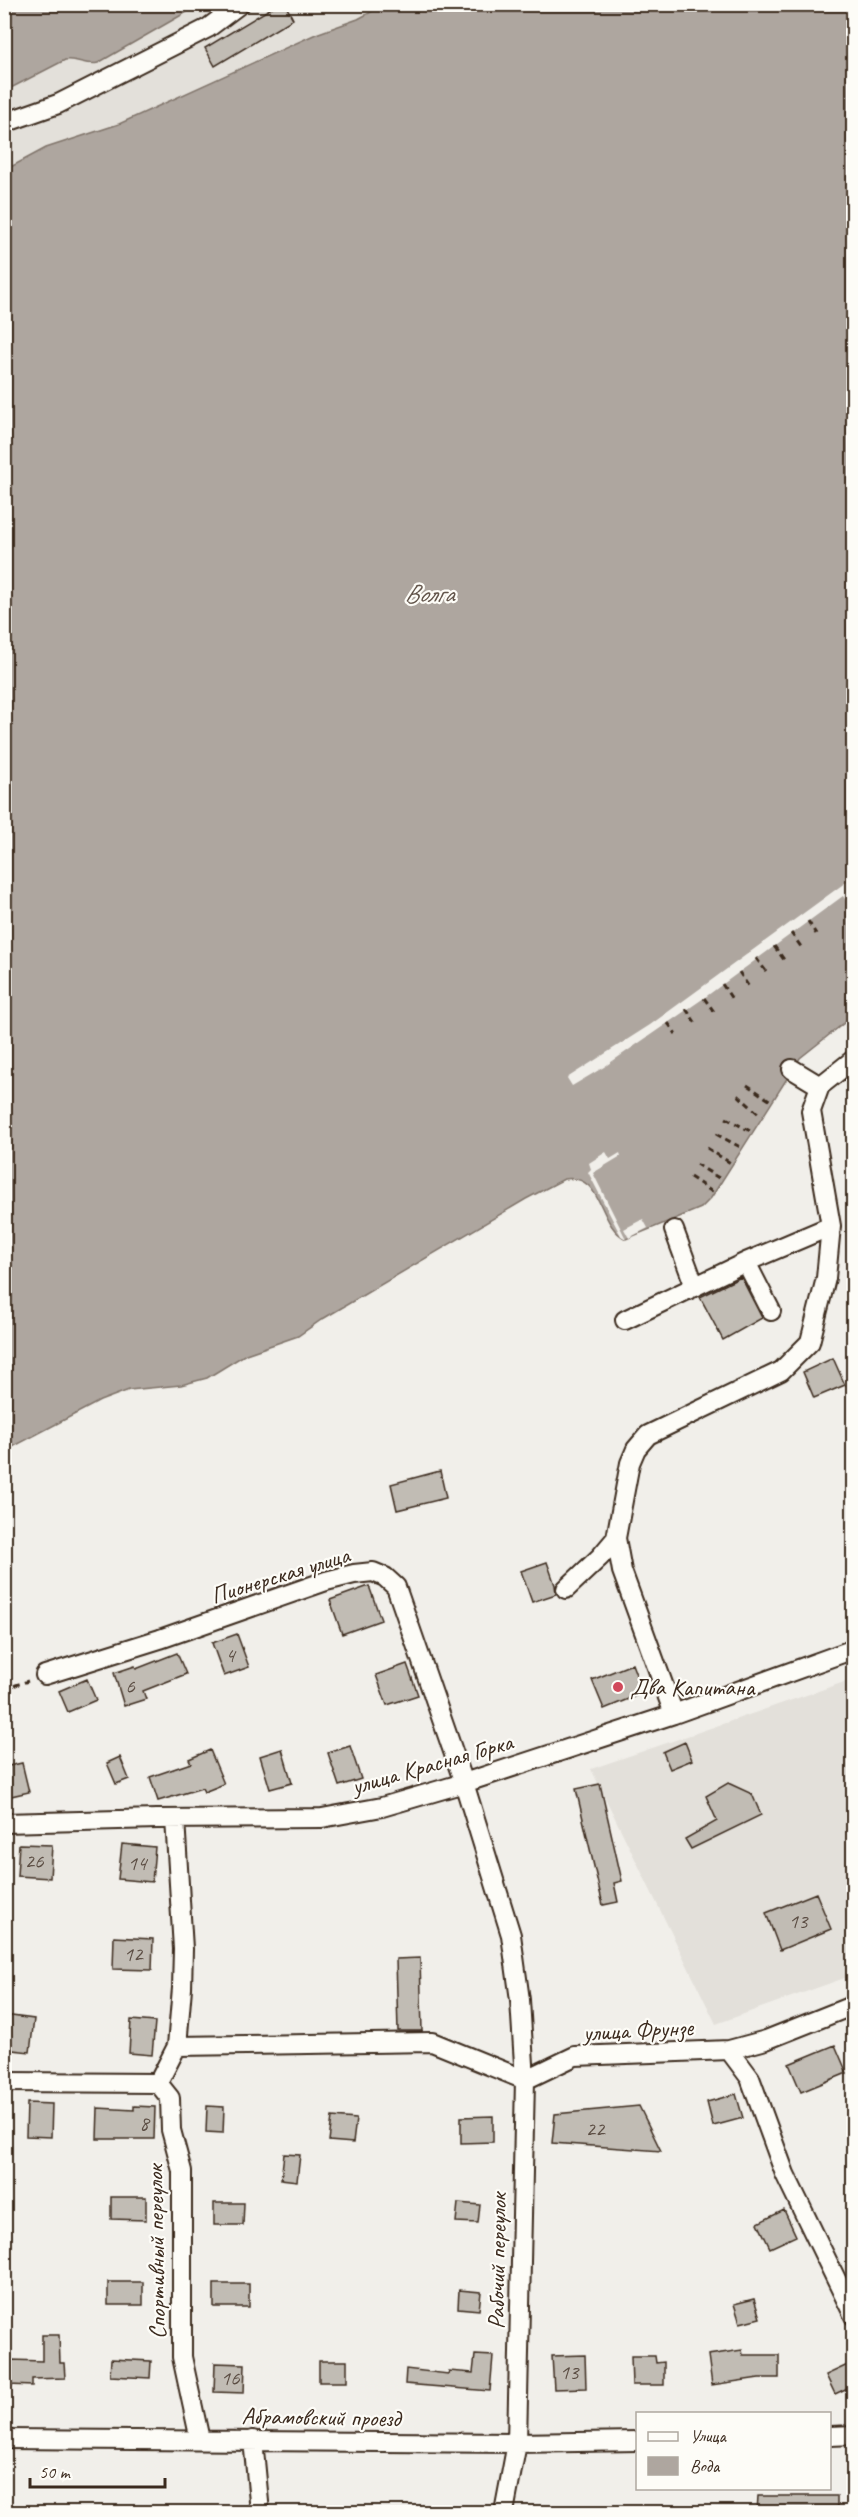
<svg xmlns="http://www.w3.org/2000/svg" width="858" height="2517" viewBox="0 0 858 2517" font-family="Caveat,sans-serif">
	<style>
		.built { fill: #e3e0da }
		.water { fill: #aea69f; stroke: #80746b; stroke-width: 1.5 }
		.pier { fill: #f1efea }
		.building { fill: #c1bcb4; stroke: #3b2a1e; stroke-width: 1.5 }
		.lines { fill: none; stroke-linecap: round; stroke-linejoin: round }
		.minor-casing { stroke: #3b2a1e; stroke-width: 22 }
		.path { stroke: #3b2a1e; stroke-width: 3; stroke-dasharray: 6 4.5; stroke-linecap: butt }
		.minor { stroke: #fdfcf7; stroke-width: 18 }
		.poi-dot { fill: #d1495b; stroke: #fdfcf7; stroke-width: 2 }
		.labels { text-anchor: middle; dominant-baseline: central; stroke-width: 4.5; stroke-linejoin: round; paint-order: stroke }
		.number-label { font-size: 21px; fill: #5c4e44 }
		.street-label { font-size: 24px; fill: #3b2a1e; stroke: #fdfcf7 }
		.poi-label { font-size: 24px; fill: #3b2a1e; stroke: #fdfcf7; text-anchor: start }
		.water-label { font-size: 26px; font-style: italic; fill: #63554b; stroke: #fdfcf7 }
	</style>
	<rect width="100%" height="100%" fill="#f1efea"/>
	<filter id="ink" filterUnits="userSpaceOnUse"><feTurbulence type="fractalNoise" baseFrequency=".0167" numOctaves="2"/><feDisplacementMap in="SourceGraphic" scale="12" xChannelSelector="R" yChannelSelector="G"/><feConvolveMatrix kernelMatrix="1 2 1 2 8 2 1 2 1" color-interpolation-filters="sRGB"/></filter>
	<g filter="url(#ink)">
		<path class="built" d="M199,5H384L358,19L316,34L119,124L47,148L5,170V91L65,60L76,59L92,65L98,63Z
			M853,1679V1975L716,2024L591,1769Z"/>
		<path class="water" d="M5,4H199V5L98,63C86,66 77,58 65,60L5,91Z
			M384,5H853V1016L800,1058L711,1198L701,1208L626,1239C597,1225 604,1173 564,1179L526,1199L321,1320L298,1336L246,1354L207,1378L181,1385L129,1390L100,1401L5,1451V170L46,148L119,124L316,34L358,19Z"/>
		<path class="pier" d="M853,877V904L850,906L843,896L704,998L604,1067L572,1086L567,1078L650,1025Z
			M606,1152L610,1159L620,1153L621,1156L593,1173L626,1239L621,1236L588,1172L591,1169L589,1163Z
			M643,1219L648,1228L629,1238L624,1229Z"/>
		<path class="building" d="M278,4H285L293,19L215,66L205,48Z
			M741,1277L762,1318L723,1340L700,1297Z
			M833,1358L845,1385L814,1398L803,1372Z
			M440,1471L446,1498L397,1510L391,1484Z
			M547,1562L555,1585L556,1594L532,1602L521,1571Z
			M369,1586L381,1620L342,1634L330,1600Z
			M237,1634L249,1667L224,1676L212,1643Z
			M177,1653L186,1674L143,1691L146,1699L124,1706L114,1673L135,1666L136,1669Z
			M407,1664L418,1695L387,1705L376,1675Z
			M632,1664L643,1693L604,1709L592,1680Z
			M87,1679L96,1700L68,1712L59,1691Z
			M685,1742L692,1760L670,1769L663,1752Z
			M350,1746L361,1779L339,1786L328,1753Z
			M282,1749L292,1783L270,1789L260,1756Z
			M210,1750L224,1784L204,1792L202,1788L158,1801L150,1777L191,1763L189,1759Z
			M120,1757L129,1779L116,1784L107,1763Z
			M22,1763L29,1792L11,1796L4,1767Z
			M728,1783L752,1794L761,1815L691,1849L685,1839L717,1821L706,1796Z
			M600,1784L622,1881L614,1883L618,1902L603,1905L576,1789Z
			M19,1844L52,1845L50,1878L17,1876Z
			M122,1844L155,1847L152,1882L118,1879Z
			M816,1893L831,1929L780,1950L766,1913Z
			M114,1937L153,1939L152,1970L113,1969Z
			M420,1958L422,2031H398L396,1959Z
			M4,2015L34,2019L30,2052L4,2049Z
			M131,2020L155,2022L152,2055L129,2053Z
			M835,2045L847,2073L801,2092L789,2064Z
			M736,2094L743,2118L713,2126L707,2102Z
			M27,2103L52,2104L51,2137L26,2136Z
			M134,2106L155,2107L154,2139H97L98,2108L134,2110Z
			M207,2106L224,2107L223,2133L206,2132Z
			M639,2106L661,2151L552,2143L555,2114Z
			M493,2116V2142L461,2143V2117Z
			M332,2117L356,2119L353,2143L329,2141Z
			M284,2154L300,2155L297,2181L281,2179Z
			M111,2197H146V2220L111,2219Z
			M214,2203H244L243,2225H214Z
			M458,2203L480,2205L478,2223L456,2222Z
			M784,2210L796,2236L770,2248L758,2223Z
			M108,2282H143V2305H108Z
			M214,2284H249V2307H214Z
			M459,2290L481,2292L479,2310L458,2308Z
			M754,2299L760,2318L740,2323L734,2304Z
			M42,2335H59L60,2363H64L65,2378L32,2379V2386L10,2385L11,2360L42,2361Z
			M742,2350L743,2355H779V2378H759L712,2385L708,2355Z
			M475,2355L493,2356L490,2391L405,2384L406,2369L448,2374L449,2371L473,2373Z
			M585,2355L586,2388L554,2389L552,2356Z
			M631,2356H655L656,2363L664,2362V2385H632Z
			M111,2359L151,2361L150,2378L110,2376Z
			M319,2361H347V2382H319Z
			M854,2362V2385L835,2394L826,2375Z
			M215,2363L245,2364L244,2393L214,2392Z
			M758,2496H837V2512H757Z"/>
		<g class="lines">
			<g class="minor-casing">
				<path id="minor" d="M4,123L58,104L208,28L240,4
					M792,1069L820,1086
					M674,1230L695,1287
					M746,1262L771,1311
					M625,1320L746,1262L831,1226L811,1111L820,1086L854,1059
					M566,1589L600,1557L616,1538
					M45,1675L160,1639L326,1581L354,1574L373,1572L385,1577L396,1587L464,1783L511,1935L520,2000L525,2080L517,2443L504,2512
					M674,1714L622,1571L616,1538L630,1463L636,1449L648,1435L781,1371L810,1342L826,1278L831,1226
					M4,1823L157,1819L322,1818L382,1807L464,1783L674,1714L854,1649
					M177,2046L432,2042L525,2080L575,2056L729,2050L766,2040L854,2005
					M729,2050L750,2078L785,2174L854,2316
					M4,2082L158,2083
					M158,2083L170,2098L171,2130L182,2171V2357L200,2440
					M158,2083L177,2046L182,1988L183,1949L175,1819
					M830,2436L854,2435
					M4,2439L517,2443L638,2441
					M253,2440L260,2512"/>
			</g>
			<path class="path" d="M808,921L816,934
				M791,933L802,948
				M774,946L785,961
				M756,958L768,974
				M739,972L749,987
				M722,984L732,999
				M704,998L715,1013
				M686,1009L697,1025
				M668,1023L676,1034
				M747,1085L771,1101
				M738,1095L761,1116
				M726,1118L752,1132
				M716,1134L742,1148
				M707,1148L732,1164
				M696,1164L722,1180
				M690,1177L714,1193
				M4,1689L28,1681"/>
			<use href="#minor" class="minor"/>
		</g>
	</g>
	<circle class="poi-dot" cx="618" cy="1687" r="6"/>
	<g class="labels">
		<g class="number-label">
			<text x="230" y="1655">4</text>
			<text x="130" y="1686">6</text>
			<text x="34" y="1861">26</text>
			<text x="137" y="1863">14</text>
			<text x="798" y="1921">13</text>
			<text x="133" y="1954">12</text>
			<text x="144" y="2123">8</text>
			<text x="595" y="2129">22</text>
			<text x="569" y="2372">13</text>
			<text x="230" y="2378">16</text>
		</g>
		<g class="street-label">
			<text transform="translate(280 1575) rotate(-17)">Пионерская улица</text>
			<text transform="translate(432 1764) rotate(-16)">улица Красная Горка</text>
			<text transform="translate(638 2030) rotate(-3)">улица Фрунзе</text>
			<text transform="translate(156 2252) rotate(-91)">Спортивный переулок</text>
			<text transform="translate(497 2261) rotate(-89)">Рабочий переулок</text>
			<text transform="translate(321 2417) rotate(1)">Абрамовский проезд</text>
		</g>
		<g class="poi-label">
			<text x="630" y="1687">Два Капитана</text>
		</g>
		<g class="water-label">
			<text x="429" y="593">Волга</text>
		</g>
	</g>
	<rect width="858" height="2517" fill="none" stroke="#fdfcf7" stroke-width="24"/>
	<rect x="12" y="12" width="834" height="2493" fill="none" stroke="#3b2a1e" stroke-width="2" filter="url(#ink)"/>
	<rect x="636" y="2412" width="195" height="78" fill="#fdfcf7" stroke="#afa8a0" stroke-width="1.5"/>
	<rect x="648" y="2432" width="30" height="9" fill="#fdfcf7" stroke="#afa8a0" stroke-width="1.5"/>
	<text x="690" y="2442" font-size="18" fill="#3b2a1e">Улица</text>
	<rect x="648" y="2457" width="30" height="18" fill="#aea69f" stroke="#afa8a0" stroke-width="1.5"/>
	<text x="690" y="2472" font-size="18" fill="#3b2a1e">Вода</text>
	<path d="M30 2478v9h135v-9" fill="none" stroke="#3b2a1e" stroke-width="3"/>
	<text x="39" y="2478" font-size="18" fill="#3b2a1e" stroke="#fdfcf7" stroke-width="4.5" paint-order="stroke">50 m</text>
</svg>
